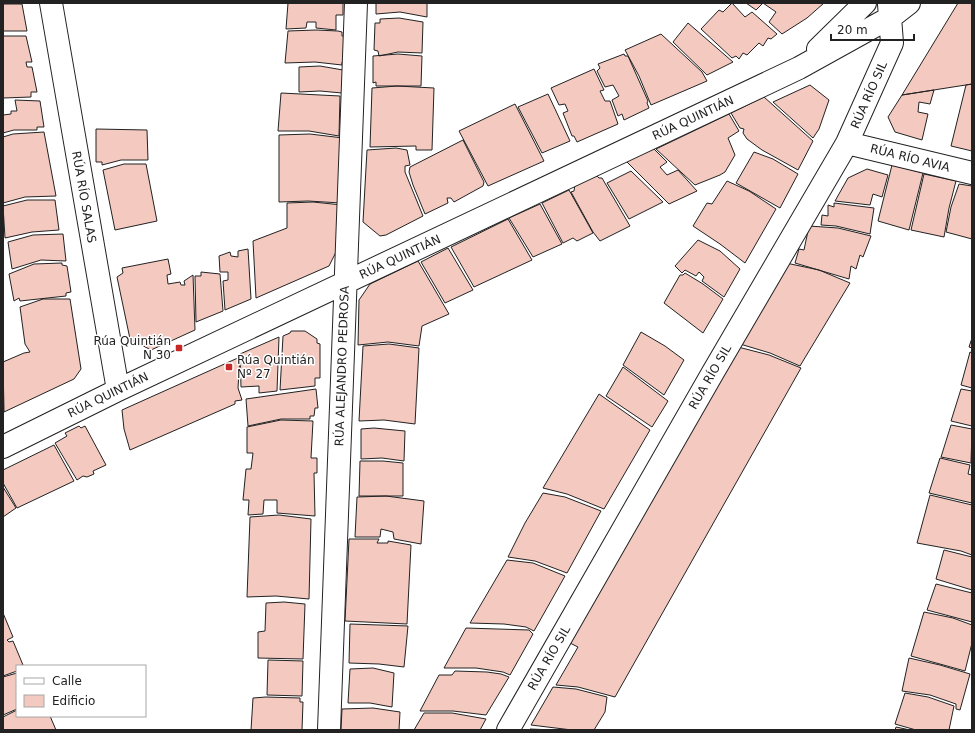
<svg xmlns="http://www.w3.org/2000/svg" width="975" height="733" viewBox="0 0 975 733" font-family="'DejaVu Sans',sans-serif">
	<style>
		.building { fill: #f3c9c0; stroke: #222 }
		.lines { fill: none; stroke-linecap: round; stroke-linejoin: round }
		.minor-casing { stroke: #222; stroke-width: 24 }
		.minor { stroke: #fff; stroke-width: 22 }
		.poi-dot { fill: #c62828; stroke: #fff; stroke-width: 1.5 }
		.labels { text-anchor: middle; dominant-baseline: central; stroke-width: 3; stroke-linejoin: round; paint-order: stroke }
		.street-label { font-size: 12px; fill: #222; stroke: #fff }
		.poi-label { font-size: 12px; fill: #222; stroke: #fff; text-anchor: end }
	</style>
	<rect width="100%" height="100%" fill="#fff"/>
	<path class="building" d="M288,3H343V15H336V30L316,28V22H307L306,28L286,29Z
		M376,3H427V17L400,12L376,14Z
		M732,3L745,17L752,12L777,34L771,39L768,38L763,46L759,43L747,55L743,53L739,59L736,56L732,58L701,29L719,10L723,12Z
		M746,3H763L756,10Z
		M763,3H824L807,18L782,34L769,22L776,12Z
		M958,3H972V84L902,95Z
		M3,4H22L27,31H3Z
		M399,18L423,22L422,53L398,52L379,56L378,51L374,50L375,23H380V19Z
		M688,23L733,62L707,75L673,42Z
		M316,30L338,31L342,32V36H346V63L342,62V65L315,62L285,63L288,31Z
		M661,34L702,72L707,81L651,105L639,76L625,50Z
		M3,36H26L32,62H26L27,67H32L37,92H31V97L3,98Z
		M398,54L422,56L421,86H376V82L373,83V56Z
		M624,54L625,56H628L648,101L647,103L649,108L624,120L622,114L618,116L612,100L619,96L613,85L605,87L597,71L600,68L598,64Z
		M320,66L343,70L342,93L320,91L299,92V67Z
		M594,69L604,90L600,91L605,101H610L618,124L577,142L574,136H572L563,113L568,111L565,104L559,105L551,88Z
		M972,84V151L951,146L966,85Z
		M810,85L829,100L819,129L813,138L773,102Z
		M397,86L434,88L432,150H416V146L370,147L372,88Z
		M934,90L930,104L919,102L918,112L928,114L922,140L895,132L888,117L902,95Z
		M281,93L340,96L339,136L309,131H278Z
		M548,94L570,141L542,153L518,107Z
		M764,97L813,141L798,170L762,150L747,139L743,133L744,129L740,128L731,113Z
		M15,100L40,101L44,127H37V130H14L3,133V115L11,114V111H17Z
		M515,104L544,161L488,186L459,131Z
		M729,114L739,131L728,138L735,155L725,172L720,175L695,185L656,149Z
		M96,129L147,130L148,160H121L102,165V162H96Z
		M44,132L56,196L25,197L3,203V137L13,134Z
		M310,134L343,138L341,203L308,201L279,202V135Z
		M463,140L484,182L483,186L454,202L451,198H447L448,203L425,214L413,185L409,172L410,167Z
		M396,148L407,150L410,165L405,166V172L423,216L386,235L380,236L363,222L367,150Z
		M653,148L667,162L660,167L667,175L678,170L697,191L669,204L626,161Z
		M754,152L773,159L798,174L780,208L736,183Z
		M124,164H146L157,221L115,230L103,170Z
		M892,165L923,173L909,230L878,221Z
		M867,169L888,175L882,197L873,194L870,205L835,201L848,178Z
		M631,171L663,202L629,219L607,183Z
		M924,174L956,181L949,208L944,237L911,230Z
		M597,176L599,178H602L630,226L600,241L593,232L571,192L574,191L575,184Z
		M727,181L749,191L776,209L745,263L720,244L693,226L707,203L712,204Z
		M959,184L972,186V239L946,232L951,207Z
		M569,190L593,233L577,241L573,238L563,243L542,203Z
		M27,200H55L59,230L32,232L5,238L3,206Z
		M313,202L342,205L339,246L329,266L256,298L253,241L287,228V203Z
		M834,203L874,208L870,234L836,226L821,225L822,215L828,216V205L834,207Z
		M540,204L562,244L533,257L509,218Z
		M508,219L532,260L474,287L451,247Z
		M809,226L838,228L871,236L863,257L860,255L856,269L851,266L849,279L795,263L799,249L804,250Z
		M63,234L66,261L41,260L12,269L8,242L33,235Z
		M698,240L720,251L740,269L724,297L702,281L704,277L699,272L696,276L685,270L682,273L675,266Z
		M448,248L473,290L445,303L421,262Z
		M248,249L251,299L225,310L223,281L228,280V272H220L219,256L230,252L231,256L238,257V251Z
		M168,259L171,274L167,275L168,284L180,282L181,285H185L184,281L193,275L195,330L151,350L130,339L117,277L123,273L122,268Z
		M418,261L449,314L422,326L419,346L388,342L358,345L359,300L370,284Z
		M62,263V265L67,266L71,292L66,293V296L20,301L19,298L14,301L9,274L34,264Z
		M786,263L819,270L850,283L800,366L770,353L740,344Z
		M201,272L220,274L223,311L196,322L195,276H201Z
		M685,273L703,284L723,299L703,333L664,303L680,275H683Z
		M43,299H70L81,369L74,379L4,412L3,362L24,353L30,352L25,344L20,307Z
		M291,331H305L317,339V343L320,344V378H315V386L280,390L283,336L290,333Z
		M641,332L665,346L684,360L664,395L623,365Z
		M279,337L277,391L259,393V386L241,387L240,354Z
		M972,338V348L969,347Z
		M389,344L419,348L415,424L384,420L359,421L363,346Z
		M738,347L769,355L801,368L615,697L578,687L556,685L578,647L570,643Z
		M970,352L972,353V388L961,385Z
		M240,357L238,388L242,400L235,401V404L130,450L124,429L122,410Z
		M623,367L668,401L652,427L606,396Z
		M316,389L318,408H315L314,416H310V419H281L248,426L246,399Z
		M961,389L972,391V426L951,421Z
		M599,394L650,430L604,509L567,494L543,488Z
		M281,420L313,421L311,458H317V473H314L315,516L277,513V500H264L263,514L248,515L249,500H243L246,469H251L253,453H247V427Z
		M951,425L972,429L971,463L941,457Z
		M79,426L81,428L85,426L106,465L93,471L94,474L87,477L83,476L77,480L55,443L67,436L65,433Z
		M374,428L405,431L404,461L382,458L361,459V429Z
		M54,445L74,481L17,508L3,483V470Z
		M940,458L970,465L968,474L972,475V503L929,493Z
		M360,461H383L403,463V496H359Z
		M3,487L16,508L3,517Z
		M543,493L565,497L601,511L567,573L535,561L508,557L525,523Z
		M930,495L972,505V555L961,551L917,543Z
		M386,496L424,501L421,544L394,539L393,532L381,529L380,537H355L357,497Z
		M279,515L311,519L309,599L276,596L247,597L250,517Z
		M349,539H379L377,543H388V541L411,545L407,624L345,621Z
		M944,550L972,557V590L936,579Z
		M507,560L533,563L565,576L534,631L526,627L504,624L470,623Z
		M936,584L972,593V622L927,610Z
		M284,602L305,604L303,659L258,658V632L265,631L266,603Z
		M924,612L953,618L972,625V643L965,671L911,656Z
		M3,613L13,637L7,640L9,642L13,641L23,665L17,666V671L3,676Z
		M350,624L408,626L404,667L379,664L349,663Z
		M466,628L529,630L533,634L510,675L503,672L476,668H444Z
		M909,658L940,665L970,674L960,710L956,709V704L930,695L902,691Z
		M268,660L303,661L302,696L267,695Z
		M373,668L394,673L392,707L370,703H348L350,669Z
		M455,671L487,672L501,674L509,677L486,715L453,711H420L439,675H452Z
		M17,673V709L3,715V677Z
		M553,687L576,689L607,697L605,712L594,730H572L531,725Z
		M905,693L928,697L954,706L949,730H916L895,724Z
		M266,697L300,698V702H303L302,730H251L253,698Z
		M373,708L400,712L399,730H341L342,709Z
		M17,710V716H50L56,730H3V717Z
		M424,713H452L486,719L480,730H414Z
		M896,727L910,730H895Z
		M530,729L555,730H557H529Z"/>
	<g class="lines">
		<g class="minor-casing">
			<path id="minor" d="M51,3L118,390
				M818,49L865,3
				M847,143L972,173
				M3,447L118,390L799,68L891,17L909,3
				M329,730L356,3
				M508,730L712,374L847,143L892,43L889,4"/>
		</g>
		<use href="#minor" class="minor"/>
	</g>
	<g class="poi-dot">
		<rect x="175" y="344" width="8" height="8" rx="2"/>
		<rect x="225" y="363" width="8" height="8" rx="2"/>
	</g>
	<g class="labels">
		<g class="street-label">
			<text transform="translate(869 95) rotate(-66)">RÚA RÍO SIL</text>
			<text transform="translate(693 118) rotate(-25)">RÚA QUINTIÁN</text>
			<text transform="translate(910 158) rotate(14)">RÚA RÍO AVIA</text>
			<text transform="translate(84 197) rotate(80)">RÚA RÍO SALAS</text>
			<text transform="translate(400 257) rotate(-25)">RÚA QUINTIÁN</text>
			<text transform="translate(342 366) rotate(-88)">RÚA ALEJANDRO PEDROSA</text>
			<text transform="translate(710 377) rotate(-60)">RÚA RÍO SIL</text>
			<text transform="translate(108 395) rotate(-26)">RÚA QUINTIÁN</text>
			<text transform="translate(549 658) rotate(-60)">RÚA RÍO SIL</text>
		</g>
		<g class="poi-label">
			<text x="171" y="341">Rúa Quintián<tspan x="171" dy="14">N 30</tspan></text>
			<text x="237" y="360" text-anchor="start">Rúa Quintián<tspan x="237" dy="14">Nº 27</tspan></text>
		</g>
	</g>
	<rect width="975" height="733" fill="none" stroke="#222222" stroke-width="8"/>
	<rect x="16" y="665" width="130" height="52" fill="#ffffff" stroke="#a7a7a7"/>
	<rect x="24" y="678" width="20" height="6" fill="#ffffff" stroke="#a7a7a7"/>
	<text x="52" y="685" font-size="12" fill="#222222">Calle</text>
	<rect x="24" y="695" width="20" height="12" fill="#f3c9c0" stroke="#a7a7a7"/>
	<text x="52" y="705" font-size="12" fill="#222222">Edificio</text>
	<path d="M831 34v6h83v-6" fill="none" stroke="#222222" stroke-width="2"/>
	<text x="837" y="34" font-size="12" fill="#222222" stroke="#ffffff" stroke-width="3" paint-order="stroke">20 m</text>
</svg>
